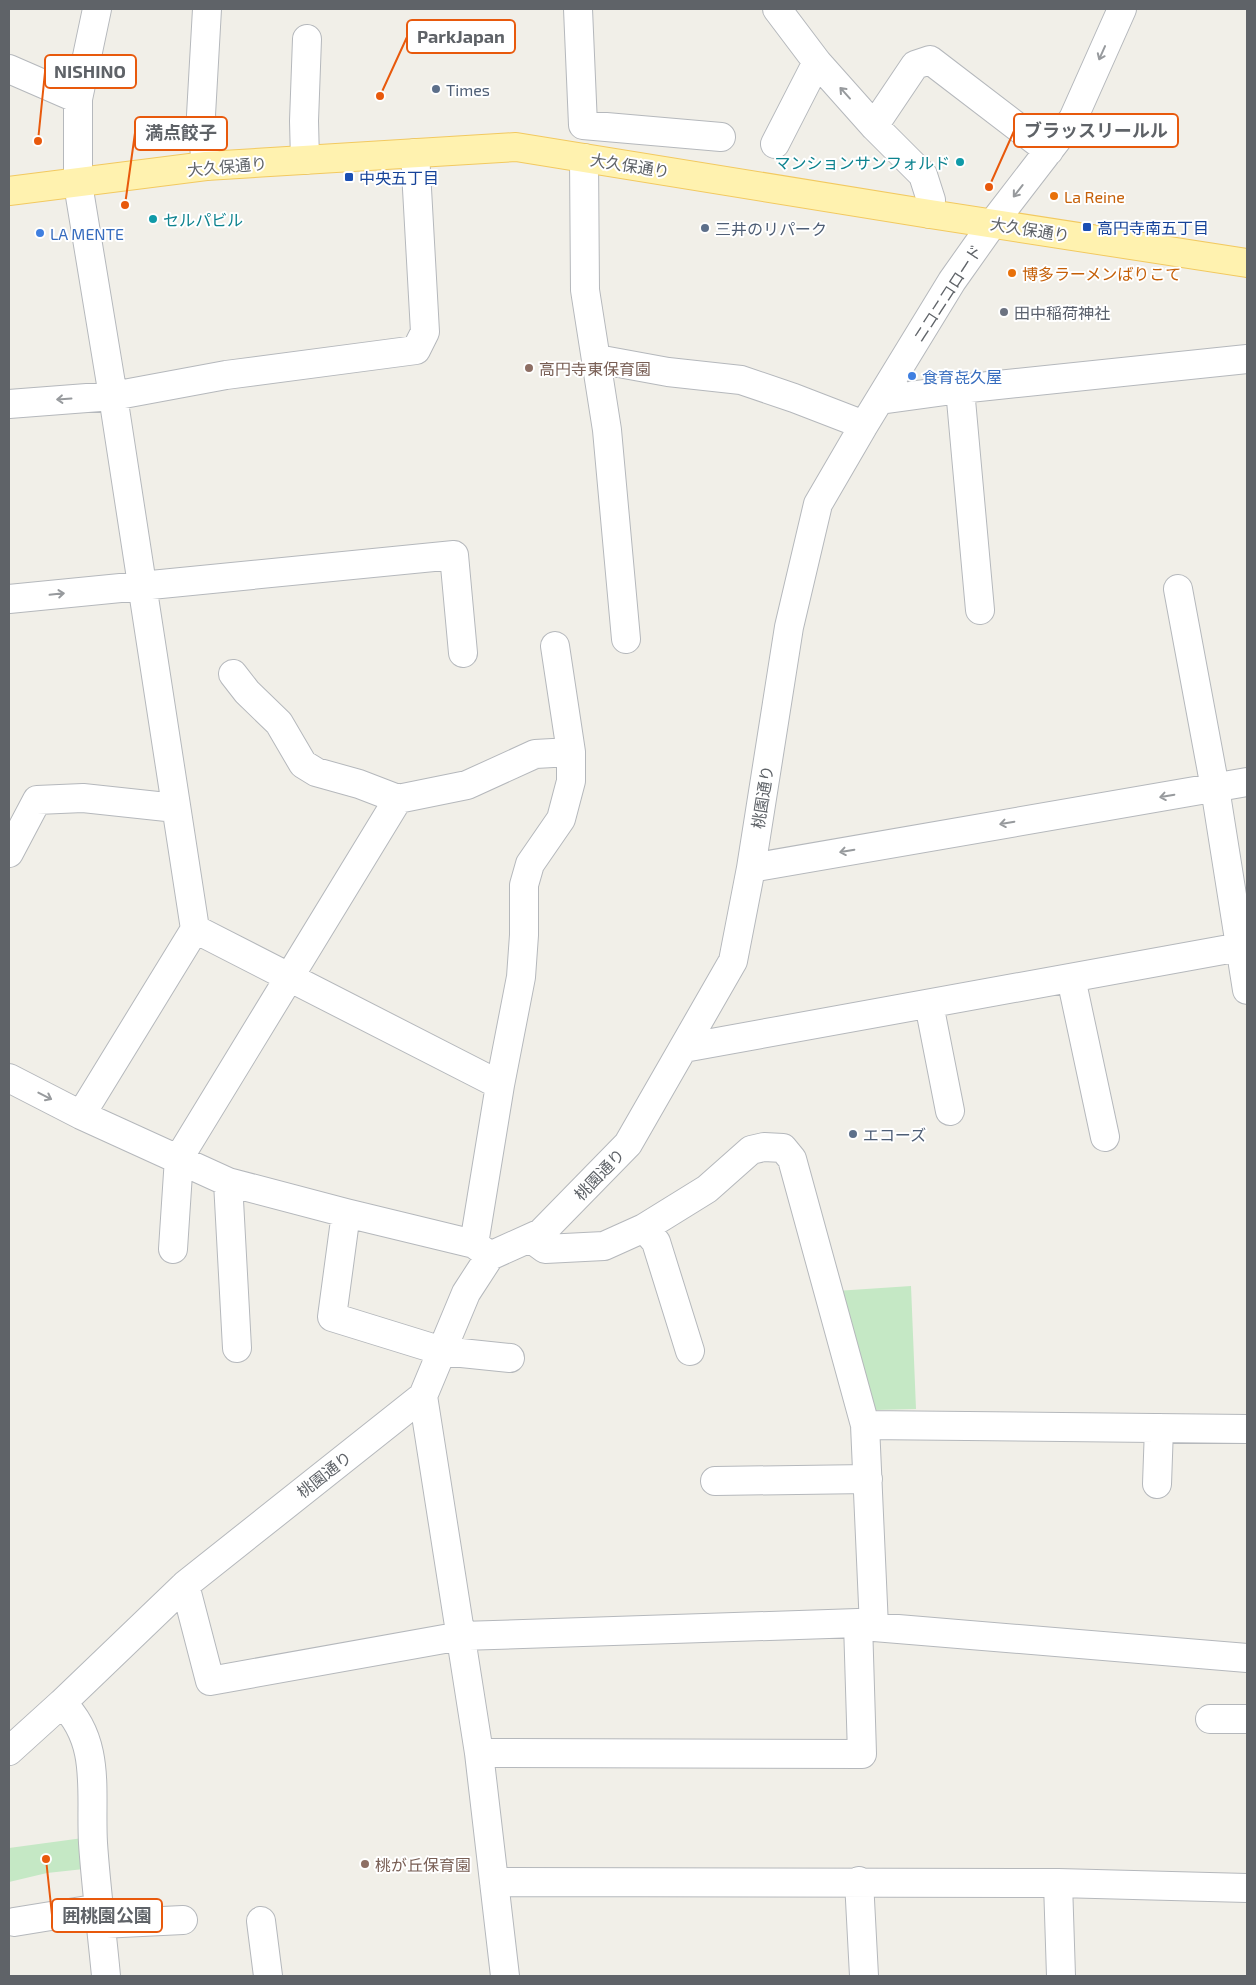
<svg xmlns="http://www.w3.org/2000/svg" width="1256" height="1985" viewBox="0 0 1256 1985" font-family="'Exo 2','Noto Sans JP',sans-serif">
	<style>
		.green { fill: #c5e8c5 }
		.lines { fill: none; stroke-linecap: round; stroke-linejoin: round }
		.minor-casing { stroke: #b5b8bc; stroke-width: 30 }
		.major-casing { stroke: #f2c960; stroke-width: 30 }
		.minor { stroke: #fff; stroke-width: 28 }
		.major { stroke: #fff2af; stroke-width: 28 }
		.oneway { stroke: #979a9d }
		.service-dot { fill: #5c6f8a; stroke: #fff; stroke-width: 2 }
		.culture-dot { fill: #0f9aa8; stroke: #fff; stroke-width: 2 }
		.transit-dot { fill: #1a4fb4; stroke: #fff; stroke-width: 2 }
		.food-dot { fill: #e8710a; stroke: #fff; stroke-width: 2 }
		.shop-dot { fill: #3f7fe0; stroke: #fff; stroke-width: 2 }
		.worship-dot { fill: #6b7280; stroke: #fff; stroke-width: 2 }
		.education-dot { fill: #8d6e63; stroke: #fff; stroke-width: 2 }
		.labels { text-anchor: middle; dominant-baseline: central; stroke-width: 4; stroke-linejoin: round; paint-order: stroke }
		.service-label { font-size: 16px; fill: #4e5e75; stroke: #fff; text-anchor: start }
		.culture-label { font-size: 16px; fill: #0d838f; stroke: #fff; text-anchor: end }
		.street-label { font-size: 16px; fill: #5f6368; stroke: #fff }
		.transit-label { font-size: 16px; fill: #164399; stroke: #fff; text-anchor: start }
		.food-label { font-size: 16px; fill: #c56008; stroke: #fff; text-anchor: start }
		.shop-label { font-size: 16px; fill: #366cbe; stroke: #fff; text-anchor: start }
		.worship-label { font-size: 16px; fill: #5b616d; stroke: #fff; text-anchor: start }
		.education-label { font-size: 16px; fill: #785e54; stroke: #fff; text-anchor: start }
		.leader { fill: none; stroke: #e8590c; stroke-width: 2 }
		.callout-dot { fill: #e8590c; stroke: #fff; stroke-width: 2 }
		.callout { fill: #fff; stroke: #e8590c; stroke-width: 2 }
		.callout-label { font-size: 18px; text-anchor: middle; font-weight: bold; fill: #5f6368 }
	</style>
	<rect width="100%" height="100%" fill="#f1efe8"/>
	<path class="green" d="M911,1286L916,1409L875,1410L867,1404L836,1291Z
		M83,1838L84,1869L47,1873L9,1882V1848Z"/>
	<g class="lines">
		<g class="minor-casing">
			<path id="minor" d="M578,9L583,125L721,137
				M777,9L817,62L874,126L923,175L931,200L930,214
				M9,69L78,99
				M874,126L915,65L930,60L1049,151
				M775,144L817,62
				M584,158L585,290L607,430L626,639
				M305,160L304,121L307,39
				M206,166L201,115L207,9
				M597,359L668,372L741,380L794,398L864,425
				M960,389L980,610
				M880,400L960,389L1247,359
				M9,404L113,396L226,375L416,350L425,332L415,153
				M1178,589L1215,788L1247,990
				M9,599L454,555L463,653
				M233,674L247,692L279,723L303,764L316,772L359,784L398,799L467,785L535,754L571,752
				M9,853L37,800L83,798L176,808
				M751,868L1247,782
				M195,929L500,1085
				M1071,978L1105,1137
				M929,1004L950,1111
				M684,1048L1240,947
				M9,1078L81,1115L228,1182L346,1213L474,1244L489,1255
				M81,1115L195,929L113,396L78,184V99L97,9
				M228,1182L237,1348
				M346,1213L332,1317L442,1351L510,1358
				M644,1228L656,1242L690,1351
				M530,1238L545,1249L604,1246L644,1228L707,1189L751,1150L764,1147L783,1148L792,1159L865,1425
				M474,1244L500,1085L521,977L524,935V885L530,864L561,819L571,781V752L555,646
				M173,1249L179,1158L398,799
				M423,1396L479,1753L505,1976
				M715,1481L868,1479
				M1157,1484L1159,1428
				M185,1585L210,1681L461,1636L858,1623L874,1627L1247,1658
				M874,1627L865,1425L1247,1429
				M62,1703C102,1742 90,1793 93,1843C96,1888 102,1932 106,1976
				M1210,1719H1247
				M9,1751L62,1703L185,1585L423,1396L466,1293L490,1256L541,1233L628,1144L733,961L751,868L789,627L818,504L864,425L952,281L993,223L1073,119L1122,9
				M479,1753L862,1754L858,1623
				M859,1881L864,1976
				M494,1882L1058,1883L1247,1888
				M1058,1883L1061,1976
				M261,1921L268,1976
				M14,1922L100,1908
				M101,1924L183,1920"/>
		</g>
		<g class="major-casing">
			<path id="major" d="M9,191L206,166L516,147L930,214L1247,263"/>
		</g>
		<use href="#minor" class="minor"/>
		<use href="#major" class="major"/>
	</g>
	<defs><path id="oneway-shaft" d="M-6 0H5M1.5-3L5.5 0L1.5 3" fill="none" stroke-width="1.6" stroke-linecap="round" stroke-linejoin="round" transform="scale(1.25)"/></defs>
	<g class="oneway">
		<use href="#oneway-shaft" transform="translate(1102 53) rotate(114)"/>
		<use href="#oneway-shaft" transform="translate(845 93) rotate(-132)"/>
		<use href="#oneway-shaft" transform="translate(1018 191) rotate(128)"/>
		<use href="#oneway-shaft" transform="translate(64 399) rotate(176)"/>
		<use href="#oneway-shaft" transform="translate(57 594) rotate(-6)"/>
		<use href="#oneway-shaft" transform="translate(1167 796) rotate(170)"/>
		<use href="#oneway-shaft" transform="translate(1007 823) rotate(170)"/>
		<use href="#oneway-shaft" transform="translate(847 851) rotate(170)"/>
		<use href="#oneway-shaft" transform="translate(45 1096) rotate(27)"/>
	</g>
	<g class="service-dot">
		<circle cx="436" cy="89" r="5"/>
		<circle cx="705" cy="228" r="5"/>
		<circle cx="853" cy="1134" r="5"/>
	</g>
	<g class="culture-dot">
		<circle cx="960" cy="162" r="5"/>
		<circle cx="153" cy="219" r="5"/>
	</g>
	<g class="transit-dot">
		<rect x="344" y="172" width="10" height="10" rx="2.5"/>
		<rect x="1082" y="222" width="10" height="10" rx="2.5"/>
	</g>
	<g class="food-dot">
		<circle cx="1054" cy="196" r="5"/>
		<circle cx="1012" cy="273" r="5"/>
	</g>
	<g class="shop-dot">
		<circle cx="40" cy="233" r="5"/>
		<circle cx="912" cy="376" r="5"/>
	</g>
	<circle class="worship-dot" cx="1004" cy="312" r="5"/>
	<g class="education-dot">
		<circle cx="529" cy="368" r="5"/>
		<circle cx="365" cy="1864" r="5"/>
	</g>
	<g class="labels">
		<g class="service-label">
			<text x="446" y="89">Times</text>
			<text x="715" y="228">三井のリパーク</text>
			<text x="863" y="1134">エコーズ</text>
		</g>
		<g class="culture-label">
			<text x="950" y="162">マンションサンフォルド</text>
			<text x="163" y="219" text-anchor="start">セルパビル</text>
		</g>
		<g class="street-label">
			<text transform="translate(630 165) rotate(9)">大久保通り</text>
			<text transform="translate(227 166) rotate(-5)">大久保通り</text>
			<text transform="translate(1030 229) rotate(9)">大久保通り</text>
			<text transform="translate(947 293) rotate(-57)">ニコニコロード</text>
			<text transform="translate(762 797) rotate(-81)">桃園通り</text>
			<text transform="translate(599 1174) rotate(-46)">桃園通り</text>
			<text transform="translate(324 1474) rotate(-38)">桃園通り</text>
		</g>
		<g class="transit-label">
			<text x="359" y="177">中央五丁目</text>
			<text x="1097" y="227">高円寺南五丁目</text>
		</g>
		<g class="food-label">
			<text x="1064" y="196">La Reine</text>
			<text x="1022" y="273">博多ラーメンばりこて</text>
		</g>
		<g class="shop-label">
			<text x="50" y="233">LA MENTE</text>
			<text x="922" y="376">食育㐂久屋</text>
		</g>
		<g class="worship-label">
			<text x="1014" y="312">田中稲荷神社</text>
		</g>
		<g class="education-label">
			<text x="539" y="368">高円寺東保育園</text>
			<text x="375" y="1864">桃が丘保育園</text>
		</g>
	</g>
	<path class="leader" d="M380 96L407 37M38 141L45 72M989 187L1014 131M125 205L135 133M46 1859L52 1915"/>
	<g class="callout-dot">
		<circle cx="380" cy="96" r="5"/>
		<circle cx="38" cy="141" r="5"/>
		<circle cx="989" cy="187" r="5"/>
		<circle cx="125" cy="205" r="5"/>
		<circle cx="46" cy="1859" r="5"/>
	</g>
	<g class="callout">
		<rect x="407" y="20" width="108" height="33" rx="5"/>
		<rect x="45" y="55" width="91" height="33" rx="5"/>
		<rect x="1014" y="114" width="164" height="33" rx="5"/>
		<rect x="135" y="117" width="92" height="33" rx="5"/>
		<rect x="52" y="1899" width="110" height="33" rx="5"/>
	</g>
	<g class="callout-label">
		<text x="461" y="43">ParkJapan</text>
		<text x="90" y="78">NISHINO</text>
		<text x="1096" y="137">ブラッスリールル</text>
		<text x="181" y="139">満点餃子</text>
		<text x="107" y="1922">囲桃園公園</text>
	</g>
	<rect width="1256" height="1985" fill="none" stroke="#5f6368" stroke-width="20"/>
</svg>
